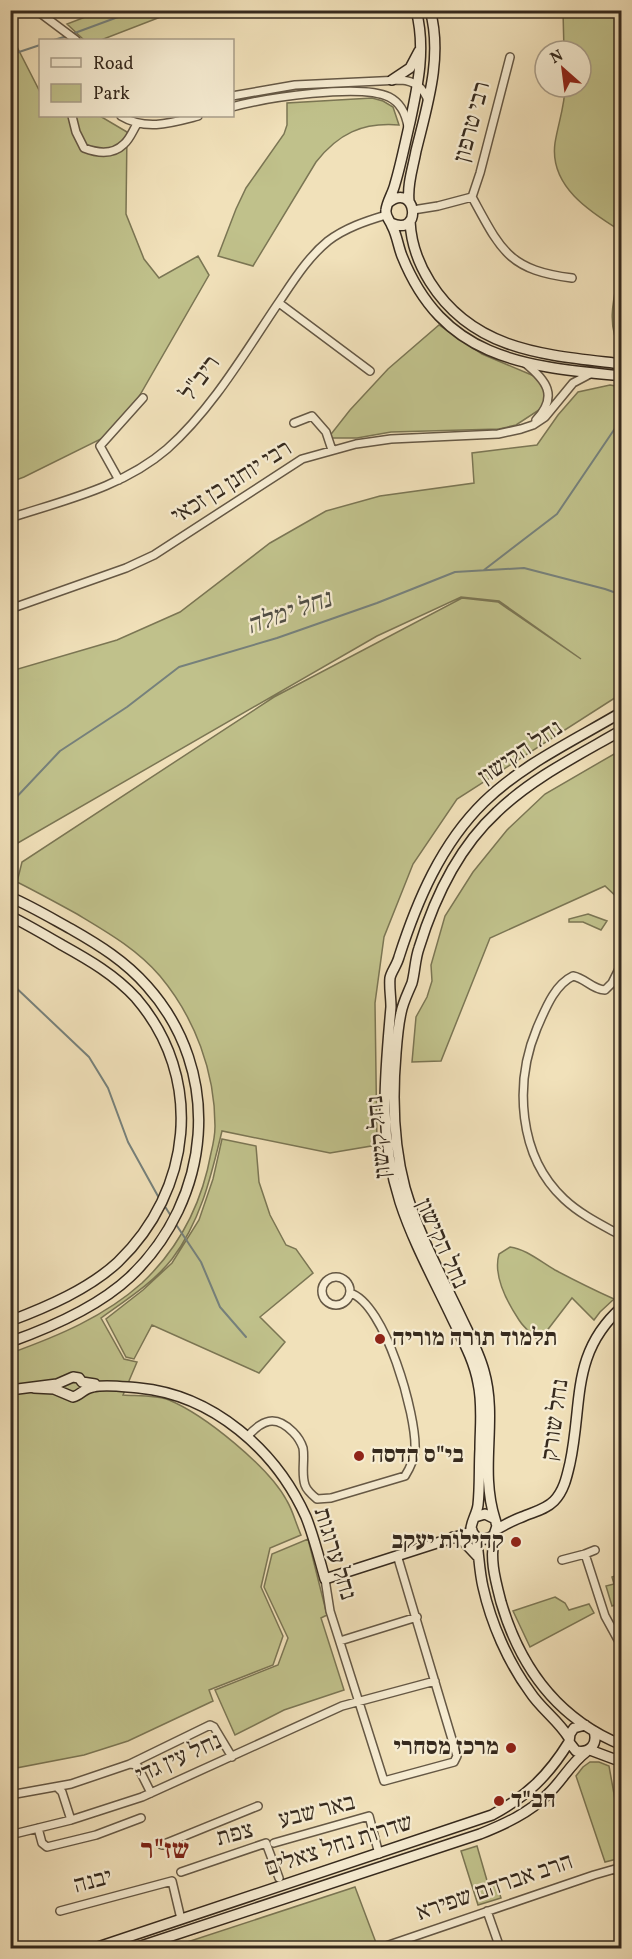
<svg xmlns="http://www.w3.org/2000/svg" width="632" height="1959" viewBox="0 0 632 1959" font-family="Vollkorn,'Frank Ruhl Libre',serif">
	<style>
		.green { fill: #c0c18b; stroke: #7b7654; stroke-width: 1.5 }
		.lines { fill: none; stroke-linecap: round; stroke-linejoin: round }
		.stream { stroke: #76817c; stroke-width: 2 }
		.street-casing { stroke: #655845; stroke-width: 10 }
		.secondary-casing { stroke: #362a1e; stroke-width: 12 }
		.street { stroke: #f6ecd2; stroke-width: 7 }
		.secondary { stroke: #f6ecd2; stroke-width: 9 }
		.poi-dot { fill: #8f2418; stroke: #f6ecd2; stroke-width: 2 }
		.labels { text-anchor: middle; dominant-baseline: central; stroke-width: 4.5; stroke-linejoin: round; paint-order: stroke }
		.street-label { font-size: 24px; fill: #362a1e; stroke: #f6ecd2 }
		.poi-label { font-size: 24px; font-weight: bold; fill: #362a1e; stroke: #f6ecd2; text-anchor: start }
		.water-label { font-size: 26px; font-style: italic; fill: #504e45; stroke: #f6ecd2 }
		.quarter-label { font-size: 27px; font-weight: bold; fill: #7a1f14; stroke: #f6ecd2 }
	</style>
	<rect width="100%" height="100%" fill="#f1e1ba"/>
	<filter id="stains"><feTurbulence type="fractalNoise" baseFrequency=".00333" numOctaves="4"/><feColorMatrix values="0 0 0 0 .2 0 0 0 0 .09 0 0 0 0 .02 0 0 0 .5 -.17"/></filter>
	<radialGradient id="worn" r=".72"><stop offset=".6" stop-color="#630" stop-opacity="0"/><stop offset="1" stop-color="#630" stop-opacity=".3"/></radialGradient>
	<path class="green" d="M101,11V10L176,11L101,40H84L67,24Z
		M563,11H621V231C590,212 549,186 555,143C558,124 565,105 565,87H581V51H564Z
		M10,40L15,43L40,92V116H100L127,132L126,214L144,259L159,278L198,256L209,275L133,407L109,435L24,477L11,482Z
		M372,98L383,101L393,107L399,125C362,122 338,134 316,162L253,266L218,256L236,209L246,188L284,134L287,125V103Z
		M621,262L622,349H621C604,324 616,290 621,262Z
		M439,325L482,354L534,376L543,386L545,398L542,408L516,425L499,429L391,432L357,438H328L350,410L388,369Z
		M610,385L621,387V694L457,799L413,864L384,937L375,1003L377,1145L330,1153L222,1131C211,1176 201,1221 172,1259C153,1283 126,1300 101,1318L124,1359L137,1362L123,1395C137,1396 156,1395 169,1400C205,1415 269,1467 287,1501C293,1511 296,1524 301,1535L270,1548L261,1587L283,1636L273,1665L209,1690L213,1701L128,1741L84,1755L11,1769V1353C58,1336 104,1317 142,1283C179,1248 202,1203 211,1153C213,1145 215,1135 215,1126C215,1072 195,1018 160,976C137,949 107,932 77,914C57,903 37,892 17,882L22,862L274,697L462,598L498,602L581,659L499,601L461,597L377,636L16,844L11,872V671L117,640L180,612L270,543L326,511L380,496L474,483L472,453L537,445L558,415L578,392Z
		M621,750V901L605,886L490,938L441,1061L412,1062L416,1017L427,997L432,981L431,965L445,916L473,872L507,830L545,794Z
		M588,914L607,921L601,930L583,922H569V919Z
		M222,1139L256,1146L259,1182L270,1215L286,1245L296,1249L313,1273L260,1317L285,1342L259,1373L152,1325L134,1359L126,1357L106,1319L143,1290L172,1263L199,1220L213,1179Z
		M510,1247C526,1249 541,1262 555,1270C574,1280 594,1290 614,1299L600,1312L594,1320L572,1298L539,1341C532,1334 524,1328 519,1320C507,1302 493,1275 499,1254Z
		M308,1539L327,1615L321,1618L344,1690L284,1710L235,1735L215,1690L278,1665L288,1638L264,1587L272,1554Z
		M621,1574V1603L612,1606L606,1586L614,1584L612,1577Z
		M555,1597L565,1603L569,1610L589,1604L594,1613L530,1647L513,1611Z
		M590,1762H599L609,1766L621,1833V1858L605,1862L576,1776L583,1767Z
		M477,1846L488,1884L496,1882L501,1898L478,1905L461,1851Z
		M355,1887L378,1948H169Z"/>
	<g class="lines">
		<path class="stream" d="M72,34L137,10
			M54,40L67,36
			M10,55L40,45
			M484,570L557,514L622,418
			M10,804L60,751L127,707L179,667L277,638L377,603L455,572L524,568L605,589L622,595
			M10,982L89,1057L108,1088L128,1142L159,1198
			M164,1205L171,1216
			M175,1223L201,1262L220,1307L246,1337"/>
		<g class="street-casing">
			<path id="street" d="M36,10L76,40
				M232,96L295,85L401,80C415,81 424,88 428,101
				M232,107C265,98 360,83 389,97C401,103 406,114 408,127
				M72,116L76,132L84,148C97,153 113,155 124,144C130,139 133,130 137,124
				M121,116C146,131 171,123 198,116
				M472,197L480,173L510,57
				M472,197C501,250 508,270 572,278
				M413,210L438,206L472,197
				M279,303L370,371
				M525,363C546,380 559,396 536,420
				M294,423L312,416L326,432L332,450
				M119,480L100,446L143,398
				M10,518C65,500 123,487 167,449C212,409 244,354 277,305C292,283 307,258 328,241C345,228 366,221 386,215
				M10,609L126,568L154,555L302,459L356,444L391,439L498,434L521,429L533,425L545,417L573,383L590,374
				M622,963L612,983L605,990C593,990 585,978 573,976C554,985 545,1010 537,1028C514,1083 518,1156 564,1199C581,1215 602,1225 622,1236
				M322 1291a14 14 0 1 1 28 0a14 14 0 1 1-28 0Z
				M247,1437C262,1420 275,1414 293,1432C297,1436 301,1442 303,1448C305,1460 301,1474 305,1485C307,1491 312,1495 317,1499L331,1498L405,1476C410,1468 414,1460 415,1450C417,1416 385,1303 350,1293
				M585,1554L595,1550
				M562,1560L585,1554L605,1616L622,1647
				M325,1579L330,1611L384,1781L454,1762L457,1756L397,1555
				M340,1641L417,1617
				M130,1764L137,1765L151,1793
				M57,1787L62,1792L71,1820
				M10,1795L71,1784L130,1764L210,1725L214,1727L232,1757
				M38,1828L42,1843L47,1847L96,1835L141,1818
				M10,1835L71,1820L142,1797L342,1706L435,1681
				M274,1843L369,1816L379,1854
				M162,1845L258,1806
				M617,1869L622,1883
				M181,1872L266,1843L279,1878
				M60,1911L172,1881L181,1919
				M487,1911L500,1948
				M386,1946L594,1875L622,1867"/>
		</g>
		<g class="secondary-casing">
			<path id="secondary" d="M416,10C426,48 418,85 410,122C405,143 401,164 395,184C393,193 387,201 386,210C385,217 390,220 392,226C397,235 398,246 402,256C444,360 524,366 622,376
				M392,80L410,68L419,51
				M409,201C407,184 413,168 416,151C427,106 443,57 430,10
				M388,203C416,180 424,238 391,223
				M410,221C411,244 418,263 430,282C474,352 547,355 622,364
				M10,897C31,906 51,918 71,929C99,945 125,961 147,986C224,1072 212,1199 130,1277C98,1307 52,1327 10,1342
				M10,916C28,925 45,935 62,945C89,960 115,975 136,998C205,1078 192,1191 118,1262C89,1289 47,1307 10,1321
				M34,1388L54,1389L73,1397C81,1395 84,1388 93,1387C107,1384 124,1387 139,1388C213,1395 276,1450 306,1517C314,1537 319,1558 325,1579L468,1533L472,1530
				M10,1390L57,1384L73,1377L79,1378L82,1382L95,1384
				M475,1517L485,1514L495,1519L497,1526L494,1535C484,1543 474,1539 471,1528C472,1520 477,1513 478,1505C480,1487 479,1468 480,1449C480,1427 483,1405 478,1383C474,1360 462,1339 452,1318C434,1280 413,1242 400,1202C378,1133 385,1077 391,1007C391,997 389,987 390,978C391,972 397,965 399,957C417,901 441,844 484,802C523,764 575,740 622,712
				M495,1519C479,1469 498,1420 484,1371C479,1352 469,1334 461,1317C441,1275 418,1233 405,1188C393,1143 392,1099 396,1053C397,1040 398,1026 401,1013C403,1002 408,993 412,983C415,972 415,959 419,948C434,899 459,847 497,812C532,778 579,755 622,730
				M497,1529C505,1525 513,1520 522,1517C533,1512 545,1510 554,1501C564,1491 567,1476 570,1463C583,1403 570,1353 622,1307
				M495,1534C489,1558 495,1579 501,1602C520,1667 558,1719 622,1745
				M453,1537L463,1541L478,1557
				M476,1537C479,1553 479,1570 483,1587C491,1623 508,1662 530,1692C541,1709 558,1720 569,1738
				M585,1725L574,1728L570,1734L569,1742L576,1751C590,1754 598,1744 594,1731
				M590,1750L622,1762
				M95,1948L492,1815C527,1796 548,1776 569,1742
				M135,1948L480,1834C505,1824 529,1813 548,1794C562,1781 571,1763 586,1752"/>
		</g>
		<use href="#street" class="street"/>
		<use href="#secondary" class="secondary"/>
	</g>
	<g class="poi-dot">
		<circle cx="380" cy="1339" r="6"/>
		<circle cx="359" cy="1456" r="6"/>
		<circle cx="516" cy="1542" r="6"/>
		<circle cx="511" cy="1748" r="6"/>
		<circle cx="499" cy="1801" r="6"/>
	</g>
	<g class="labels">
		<g class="street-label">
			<text transform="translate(473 122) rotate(-75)">רבי טרפון</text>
			<text transform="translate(201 379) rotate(-54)">ריב"ל</text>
			<text transform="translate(232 483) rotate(-32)">רבי יוחנן בן זכאי</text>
			<text transform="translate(521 753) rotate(-34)">נחל הקישון</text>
			<text transform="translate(380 1137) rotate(-96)">נחל קישון</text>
			<text transform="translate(441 1244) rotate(66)">נחל הקישון</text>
			<text transform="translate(556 1420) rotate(-82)">נחל שורק</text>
			<text transform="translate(334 1554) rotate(73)">נחל ערוגות</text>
			<text transform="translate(179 1759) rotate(-24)">נחל עין גדי</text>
			<text transform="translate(317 1812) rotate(-14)">באר שבע</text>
			<text transform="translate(235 1835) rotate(-15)">צפת</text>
			<text transform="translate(339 1846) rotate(-18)">שדרות נחל צאלים</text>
			<text transform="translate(93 1882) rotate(-15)">יבנה</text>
			<text transform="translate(495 1888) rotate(-19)">הרב אברהם שפירא</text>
		</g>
		<g class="poi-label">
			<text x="392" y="1339">תלמוד תורה מוריה</text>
			<text x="371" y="1456">בי"ס הדסה</text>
			<text x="504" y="1542" text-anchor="end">קהילות יעקב</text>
			<text x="499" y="1748" text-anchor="end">מרכז מסחרי</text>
			<text x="511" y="1801">חב"ד</text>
		</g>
		<g class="water-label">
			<text transform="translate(289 613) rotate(-19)">נחל ימלה</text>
		</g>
		<g class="quarter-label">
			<text x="165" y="1851">שז"ר</text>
		</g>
	</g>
	<rect width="632" height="1959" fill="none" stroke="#f1e1ba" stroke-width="36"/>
	<rect x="12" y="12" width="608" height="1935" fill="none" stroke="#362a1e" stroke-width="3"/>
	<rect x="18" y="18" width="596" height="1923" fill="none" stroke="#362a1e" stroke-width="1.5"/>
	<rect x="39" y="39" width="195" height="78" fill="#f6ecd2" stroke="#a99e8a" stroke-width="1.5"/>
	<rect x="51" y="58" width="30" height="9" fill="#f6ecd2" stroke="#a99e8a" stroke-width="1.5"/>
	<text x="93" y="69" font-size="18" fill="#362a1e">Road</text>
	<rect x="51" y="84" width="30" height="18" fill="#c0c18b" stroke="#a99e8a" stroke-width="1.5"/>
	<text x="93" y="99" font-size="18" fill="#362a1e">Park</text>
	<g transform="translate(563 69) rotate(332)"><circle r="28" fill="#f6ecd2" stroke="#a99e8a" stroke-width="1.5"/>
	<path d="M0-4.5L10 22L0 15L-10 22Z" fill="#8f2418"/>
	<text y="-9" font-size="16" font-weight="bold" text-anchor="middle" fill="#362a1e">N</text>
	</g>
	<rect width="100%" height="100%" filter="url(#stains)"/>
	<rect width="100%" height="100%" fill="url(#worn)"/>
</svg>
